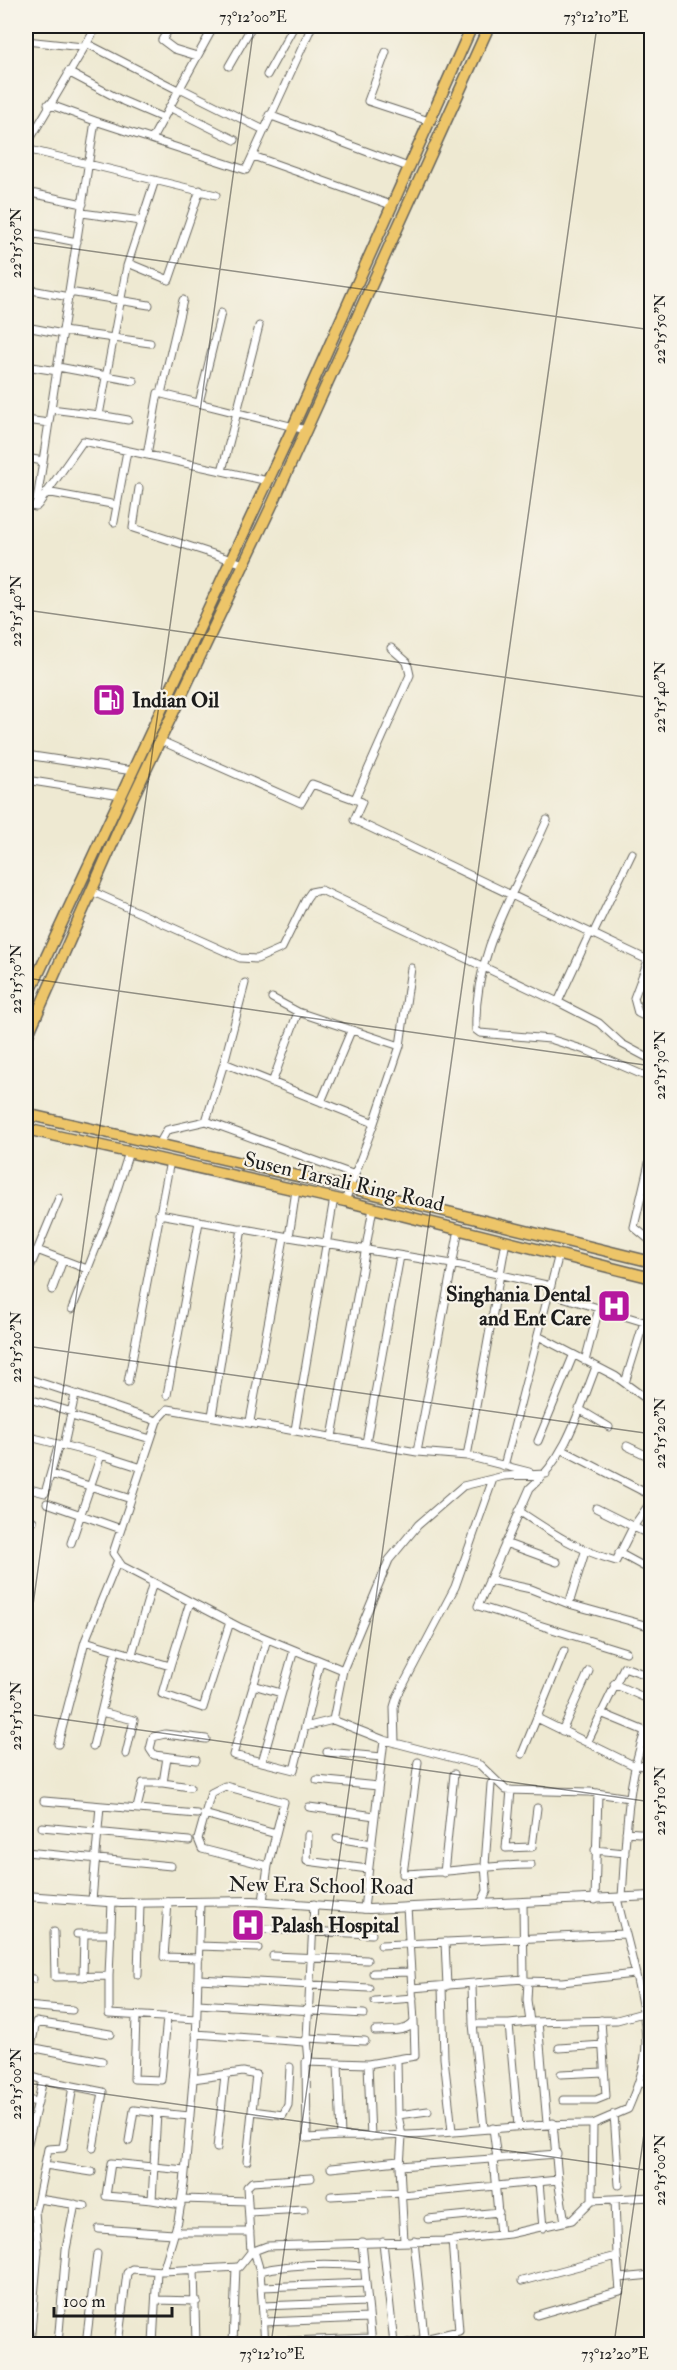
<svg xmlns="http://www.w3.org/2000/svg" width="677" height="2370" viewBox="0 0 677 2370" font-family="'IM FELL Double Pica',serif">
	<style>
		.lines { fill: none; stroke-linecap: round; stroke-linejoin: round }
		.minor-casing { stroke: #66645c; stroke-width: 9 }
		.tertiary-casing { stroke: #66645c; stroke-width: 10 }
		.primary-casing { stroke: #66645c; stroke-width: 13 }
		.trunk-casing { stroke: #66645c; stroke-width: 13 }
		.minor { stroke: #fff; stroke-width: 7 }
		.tertiary { stroke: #fff; stroke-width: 8 }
		.primary { stroke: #edc569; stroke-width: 10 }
		.trunk { stroke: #edc569; stroke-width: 10 }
		.ticks { fill: none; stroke: #1c1c1c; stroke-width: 1.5; stroke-opacity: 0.45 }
		.labels { text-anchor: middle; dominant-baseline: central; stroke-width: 4.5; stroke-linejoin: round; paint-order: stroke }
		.poi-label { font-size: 21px; font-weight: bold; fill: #1c1c1c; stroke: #f7f3e8; text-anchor: start }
		.street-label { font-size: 21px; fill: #1c1c1c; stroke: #f7f3e8 }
		.neatline { fill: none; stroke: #1c1c1c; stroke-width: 2 }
		.ticks-label { font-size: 15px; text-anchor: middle; fill: #1c1c1c }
	</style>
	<rect width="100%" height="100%" fill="#f7f3e8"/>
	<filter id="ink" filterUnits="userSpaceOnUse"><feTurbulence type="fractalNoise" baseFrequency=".0167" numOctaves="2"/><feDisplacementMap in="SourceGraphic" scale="12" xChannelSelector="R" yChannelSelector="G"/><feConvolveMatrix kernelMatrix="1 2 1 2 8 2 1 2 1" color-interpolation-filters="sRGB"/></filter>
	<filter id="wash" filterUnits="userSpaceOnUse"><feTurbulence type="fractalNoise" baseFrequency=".008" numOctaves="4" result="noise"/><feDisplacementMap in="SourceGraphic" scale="24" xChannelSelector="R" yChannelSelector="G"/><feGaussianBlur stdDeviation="1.35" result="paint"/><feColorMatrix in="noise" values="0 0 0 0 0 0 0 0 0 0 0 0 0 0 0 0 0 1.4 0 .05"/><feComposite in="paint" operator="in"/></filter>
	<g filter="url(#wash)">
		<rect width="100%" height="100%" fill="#eee9d2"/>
	</g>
	<g filter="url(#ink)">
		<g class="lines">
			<g class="minor-casing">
				<path id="minor" d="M171,26L162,40L174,49L197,56
					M129,27L130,26
					M26,41L83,47
					M86,43L178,90
					M386,52L368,101L429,121
					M229,66L252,26
					M68,72L123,101L163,118
					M267,75L294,26
					M180,88L264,130
					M48,104L95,121
					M169,107L235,140
					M269,115L408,167
					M152,139L214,26
					M26,146L97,26
					M26,149L216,195
					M253,156L391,205
					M26,192L83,204
					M82,213L141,221
					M26,232L77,242
					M128,263L169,280L200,190
					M26,267L32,233
					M26,289L69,297
					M69,292L149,305
					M26,327L63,334
					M63,331L150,343
					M26,366L57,371
					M58,367L134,381
					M161,394L183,300
					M199,403L221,313
					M51,409L99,415L127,266L155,180
					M99,415L128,420
					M26,420L49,423
					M147,455L158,393L306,430
					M26,458L43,461
					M222,471L259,326
					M139,488L133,528L244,564
					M46,492L117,505
					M26,505L36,507L95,121L246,170L312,26
					M38,505L83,441L268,481
					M114,522L127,451
					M159,740L301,803L312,784L362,802L354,820L652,962
					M26,755L133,771
					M26,780L121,795
					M355,799L410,675L407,662L391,648
					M547,820C517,889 473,951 476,1030L480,1033L550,1039L588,1051L652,1079
					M91,891L240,958L257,959L282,948L306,899L311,892L321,890L558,1002L590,933
					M593,934L632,853
					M652,950L634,998L638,1013L652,1020
					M272,998L298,1012L400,1046
					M558,1002L599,1023L622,1044L652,1060
					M224,1063L245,983
					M272,1083L298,1012
					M321,1102L351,1031
					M206,1121L355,1175
					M374,1123L400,1046L411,968
					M158,1146L167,1130L206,1121L224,1063L374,1123L345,1201
					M652,1150L634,1227L652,1242
					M296,1190L289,1237L452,1264L551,1286
					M159,1214L289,1237L284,1238L250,1421
					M37,1250L87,1269
					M26,1277L59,1198
					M52,1290L63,1260
					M549,1293L644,1322L625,1383
					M72,1309L110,1212L129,1152
					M538,1336L615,1376L652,1403
					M585,1361L599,1308
					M596,1367C579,1410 567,1457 530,1488L478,1606L626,1652
					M26,1378L157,1421L113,1553L122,1566L241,1628L343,1670L333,1720L384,1740L480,1765L506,1790L590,1792L629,1798
					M128,1382L170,1161
					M167,1395L199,1222
					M26,1398L72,1412
					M579,1409L609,1427
					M71,1416L151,1439
					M212,1416L242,1228
					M157,1421L168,1409L417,1452L459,1229
					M295,1430L334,1198
					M26,1436L101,1455L71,1543
					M332,1437L373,1208
					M538,1441L573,1356
					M366,1443L400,1256
					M64,1445L75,1395
					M627,1446L652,1458
					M563,1450L652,1496
					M417,1452L467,1456L529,1472
					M101,1455L142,1468
					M467,1456L506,1241
					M504,1466L559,1254
					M51,1474L131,1499
					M26,1488L45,1493L59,1444
					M47,1503L121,1529
					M596,1508L652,1536
					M519,1511C552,1533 577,1550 616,1561L633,1527L652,1500
					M26,1518L33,1521
					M505,1543L557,1562
					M619,1553L652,1571
					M118,1560L85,1641L170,1666L190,1602
					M489,1580L531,1589L569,1604L585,1552
					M569,1604L652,1627
					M267,1639L233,1755L294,1770L305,1727L333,1720
					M132,1654L153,1582
					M170,1666L162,1694L203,1708L230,1622
					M343,1670L389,1560L418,1525L463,1486L504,1476L546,1474
					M614,1684L650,1700
					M253,1685L281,1693
					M101,1712L134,1720L126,1754
					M601,1713L652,1734
					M537,1718L633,1765
					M305,1727L320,1661
					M562,1731L589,1671
					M395,1743L394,1707L397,1697L455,1587L493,1479
					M587,1743L624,1667L652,1677
					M58,1744L85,1641
					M93,1746L116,1650
					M327,1752L382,1757
					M522,1754L564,1651
					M196,1760L154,1755L150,1749L153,1737L165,1734L206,1739
					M262,1762L294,1650
					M418,1762L403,1874C446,1873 488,1865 531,1865
					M634,1764L652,1768
					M317,1780L378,1786
					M163,1783L190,1787
					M511,1790L506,1848L532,1847L537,1808
					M44,1801L197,1814
					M309,1807L375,1816
					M137,1808L143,1783H163L167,1757
					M204,1814L276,1834
					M42,1827L189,1841
					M626,1832L652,1834
					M308,1835L307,1861L368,1869
					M337,1838L372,1844
					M595,1850L625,1853
					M26,1852L171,1866
					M444,1873L454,1774
					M622,1897C626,1841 626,1786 645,1732
					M595,1900L598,1793
					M92,1901L100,1806
					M263,1901L268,1866L284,1802L225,1786L211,1793L198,1839L202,1849L268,1866
					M168,1902L164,1957L199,1958
					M523,1903L524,1981L562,1982L634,1974
					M481,1904L487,1891L485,1865L491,1784
					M364,1909L384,1740
					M262,1929L372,1934
					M54,1932L55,1977L109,1976L112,1902
					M77,1934H111
					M445,1942L447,1986
					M381,1945L625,1934
					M199,1946L258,1948
					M273,1956L367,1960
					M373,1973L411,1972
					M138,1975L140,1903
					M109,1976V2014L197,2019
					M83,1977L84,1934
					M26,1978L33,1979
					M199,1979L369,1988
					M528,1981L527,2000L530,2022L617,2020L643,2013
					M472,1984L473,2024
					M442,1986L444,2058L452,2131
					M412,1988L524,1979
					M375,2001L413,1998
					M198,2004L364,2014
					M26,2006L72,2010
					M136,2017L134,2079L161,2080L167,2018
					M538,2022L547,2123
					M375,2031C387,2030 407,2033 414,2022L407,1907
					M196,2034L304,2042L307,2038L314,1904
					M30,2047L102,2061
					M559,2048L603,2045
					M397,2059L398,2115
					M309,2062L307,2038L365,2041
					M338,2064L341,2136L307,2138L306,2062L368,2064L415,2056L414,2022
					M368,2064L371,2137
					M26,2071L36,2022L110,2034
					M561,2074L604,2072
					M26,2075L43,2080L27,2147
					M193,2079L243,2072L256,2075L252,2111L283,2115L288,2105L290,2067
					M43,2080L103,2092L93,2148
					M639,2083L652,2084
					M73,2086L63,2148L48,2149L38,2199L85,2206
					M26,2100L38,2102
					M563,2100H596L606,2096L601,2020
					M614,2114L619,2185
					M553,2123L558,2180L565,2222
					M518,2126L509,2024L530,2022
					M484,2128L473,2024H509
					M493,2128L497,2159
					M341,2136C425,2139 509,2123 593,2124
					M129,2141L134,2110L157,2113
					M217,2148L225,2075
					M493,2159L500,2235
					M247,2161L252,2111
					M45,2165L92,2172
					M400,2166L402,2136L398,2115L428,2111
					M331,2168L399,2161
					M539,2182L543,2228
					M402,2195L558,2180
					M331,2196L402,2192
					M182,2199L248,2201
					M152,2200L106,2196L111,2163L185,2170
					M592,2200L652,2197
					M181,2205L152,2200L157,2113L190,2116
					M26,2212L35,2211L38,2199
					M249,2212L304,2209
					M428,2219L499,2212
					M99,2229L174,2234
					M175,2232H250
					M404,2241L400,2166L557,2154
					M414,2241L424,2337
					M362,2242L372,2344
					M383,2242L394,2344
					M254,2251L260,2271L265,2344
					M251,2252L247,2187L252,2182L311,2178
					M194,2269L196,2344
					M163,2271L178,2221L184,2184L196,2046L200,1902
					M260,2271C294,2263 330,2263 364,2266
					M619,2278L652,2275
					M522,2281L617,2256L615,2199
					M262,2287L366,2283
					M156,2300L197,2301
					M263,2306L367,2302
					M537,2315L620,2291L617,2256
					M264,2322L369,2318
					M449,2334L451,2344
					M265,2342L370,2338
					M30,2344L38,2251L35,2211
					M58,2344L66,2249L75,2204
					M86,2344L97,2254
					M118,2344L127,2273L132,2269L163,2271L239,2267L251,2252L267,2246L445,2241L509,2234L572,2220L592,2200L593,2124L628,2109C637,2088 646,2065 646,2042C645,1998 627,1942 617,1898
					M153,2344L157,2271
					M233,2344L236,2267
					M403,2344L459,2331L452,2240"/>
			</g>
			<g class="tertiary-casing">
				<path id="tertiary" d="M26,1896L121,1903L253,1901L369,1909L652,1896"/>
			</g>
			<g class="primary-casing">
				<path id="primary" d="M26,1114L350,1188L652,1262
					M26,1129L345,1201L652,1278"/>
			</g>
			<g class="trunk-casing">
				<path id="trunk" d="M26,1000L293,427L472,26
					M26,1039L133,797L272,505L489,26"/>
			</g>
			<use href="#minor" class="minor"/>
			<use href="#tertiary" class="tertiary"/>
			<use href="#primary" class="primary"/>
			<use href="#trunk" class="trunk"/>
		</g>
	</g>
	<path class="ticks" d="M26,242L652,330M26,610L652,698M26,978L652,1066M26,1346L652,1434M26,1655L254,26M26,1714L652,1802M26,2083L652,2171M271,2344L597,26M614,2344L652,2078"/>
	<defs>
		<g id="fuel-square" transform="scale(1.725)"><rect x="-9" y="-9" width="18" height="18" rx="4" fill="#b5179e" stroke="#f7f3e8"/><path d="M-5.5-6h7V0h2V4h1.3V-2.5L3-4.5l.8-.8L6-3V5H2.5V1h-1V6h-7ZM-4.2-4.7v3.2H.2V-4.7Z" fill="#fff"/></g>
		<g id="hospital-square" transform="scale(1.725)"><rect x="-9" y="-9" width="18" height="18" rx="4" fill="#b5179e" stroke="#f7f3e8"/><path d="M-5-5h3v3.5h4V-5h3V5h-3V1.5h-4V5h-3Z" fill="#fff"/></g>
	</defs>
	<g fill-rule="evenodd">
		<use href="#fuel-square" x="109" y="700"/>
		<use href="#hospital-square" x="614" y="1306"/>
		<use href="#hospital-square" x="248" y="1925"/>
	</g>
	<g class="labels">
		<g class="poi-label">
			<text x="132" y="700">Indian Oil</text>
			<text x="591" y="1294" text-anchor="end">Singhania Dental<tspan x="591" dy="24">and Ent Care</tspan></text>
			<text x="271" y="1925">Palash Hospital</text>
		</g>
		<g class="street-label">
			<text transform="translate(344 1182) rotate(13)">Susen Tarsali Ring Road</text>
			<text transform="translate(321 1886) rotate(1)">New Era School Road</text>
		</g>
	</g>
	<rect width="677" height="2370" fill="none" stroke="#f7f3e8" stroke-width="66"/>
	<path d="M54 2307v9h118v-9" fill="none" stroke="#1c1c1c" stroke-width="3"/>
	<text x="63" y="2307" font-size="18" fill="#1c1c1c" stroke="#f7f3e8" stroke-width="4.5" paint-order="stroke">100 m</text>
	<rect x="33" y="33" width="611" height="2304" class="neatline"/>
	<g class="ticks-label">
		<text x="253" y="22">73°12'00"E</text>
		<text x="596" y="22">73°12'10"E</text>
		<text transform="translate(16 243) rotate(-90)" y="5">22°15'50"N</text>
		<text transform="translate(660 329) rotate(-90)" y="5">22°15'50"N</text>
		<text transform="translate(16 611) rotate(-90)" y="5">22°15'40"N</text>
		<text transform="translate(660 697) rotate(-90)" y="5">22°15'40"N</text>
		<text transform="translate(16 979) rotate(-90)" y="5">22°15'30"N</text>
		<text transform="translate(660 1065) rotate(-90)" y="5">22°15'30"N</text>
		<text transform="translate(16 1347) rotate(-90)" y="5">22°15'20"N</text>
		<text transform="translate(660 1433) rotate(-90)" y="5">22°15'20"N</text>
		<text transform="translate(16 1716) rotate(-90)" y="5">22°15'10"N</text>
		<text transform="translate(660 1801) rotate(-90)" y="5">22°15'10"N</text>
		<text transform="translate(16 2084) rotate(-90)" y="5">22°15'00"N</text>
		<text transform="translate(660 2170) rotate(-90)" y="5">22°15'00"N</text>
		<text x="272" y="2359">73°12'10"E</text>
		<text x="615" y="2359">73°12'20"E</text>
	</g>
</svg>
